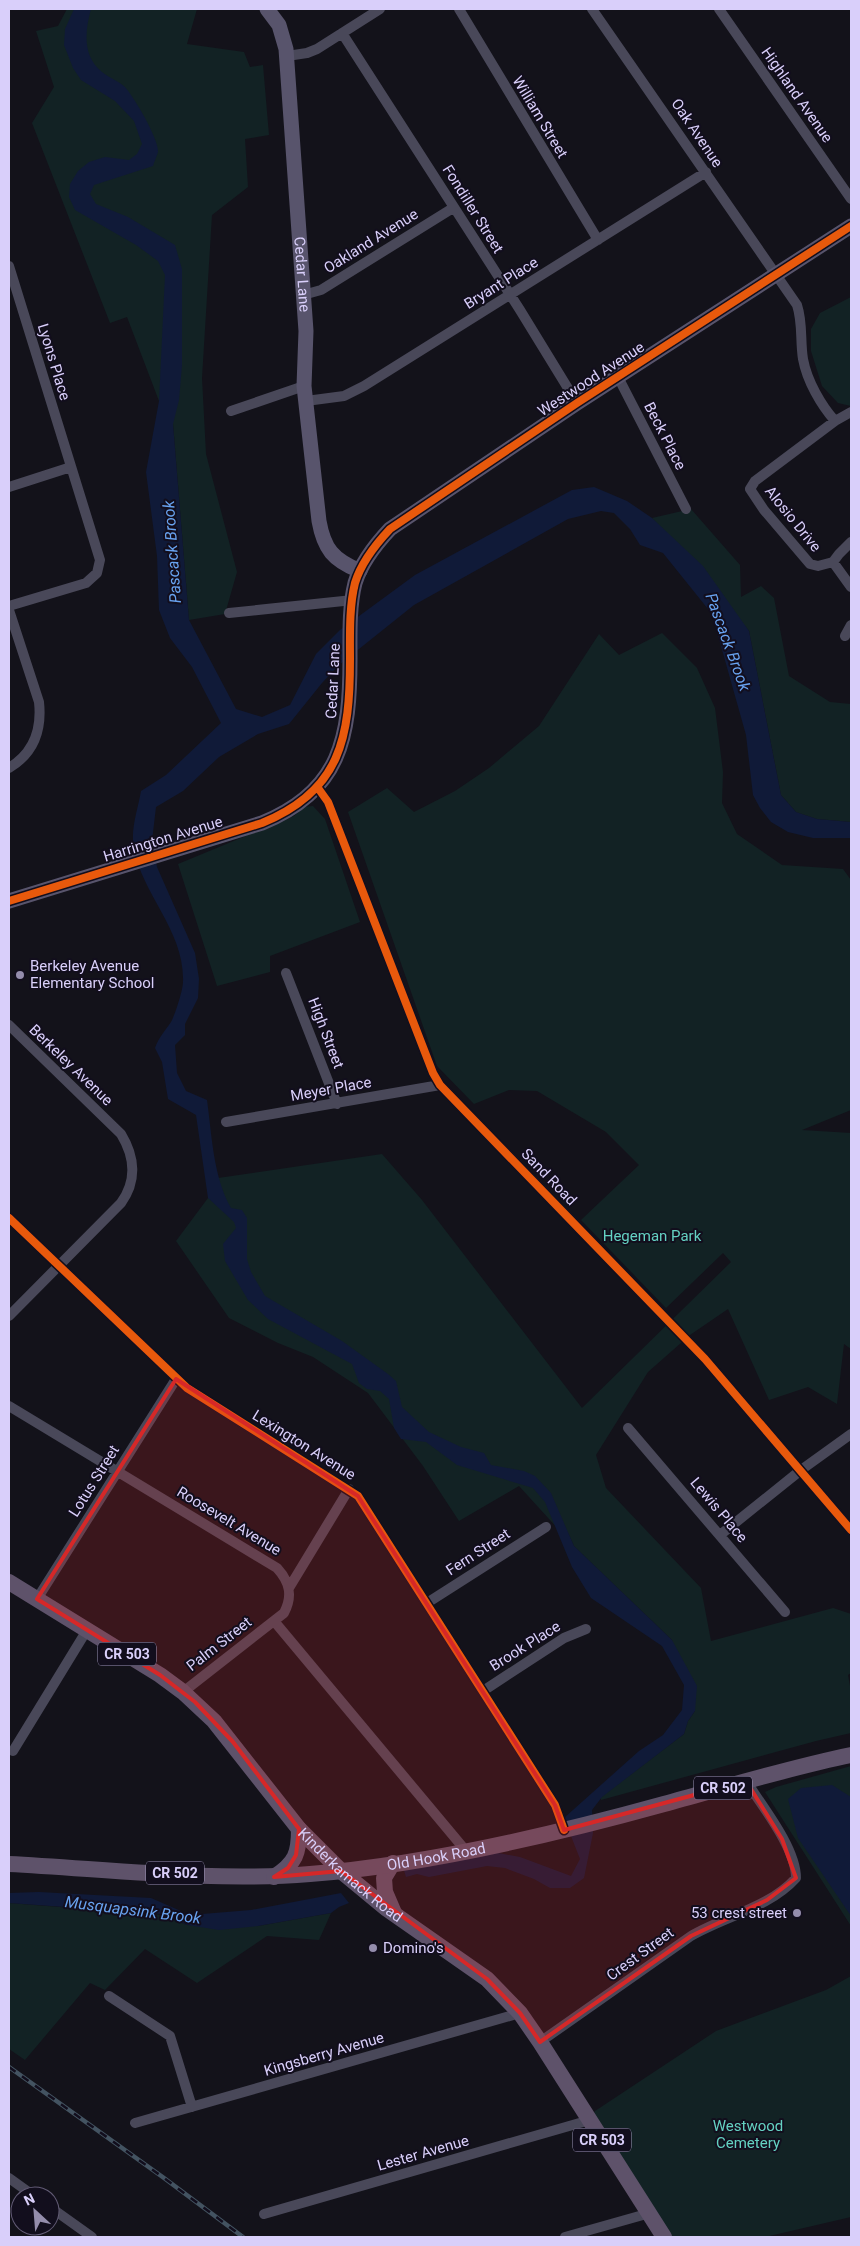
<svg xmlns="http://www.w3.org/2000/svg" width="860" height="2246" viewBox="0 0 860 2246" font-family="Roboto,sans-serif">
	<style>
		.green { fill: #122224 }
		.water { fill: #101a38 }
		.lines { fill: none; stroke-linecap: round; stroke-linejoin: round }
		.street { stroke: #494859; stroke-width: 10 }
		.secondary { stroke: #58546c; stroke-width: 15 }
		.primary { stroke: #5e526a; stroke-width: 16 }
		.rail-casing { stroke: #435361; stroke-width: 4.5 }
		.rail { stroke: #120e1d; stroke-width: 2.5; stroke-dasharray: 8; stroke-linecap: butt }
		.cycleway-casing { stroke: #120e1d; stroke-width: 11 }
		.cycleway { stroke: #e8590c; stroke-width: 8 }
		.marked { fill: #d62828; fill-opacity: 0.2; stroke: #d62828; stroke-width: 4; stroke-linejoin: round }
		.poi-dot { fill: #948dac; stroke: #120e1d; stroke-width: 2 }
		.labels { text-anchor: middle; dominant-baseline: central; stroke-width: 4; stroke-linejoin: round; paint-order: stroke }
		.shield { fill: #120e1d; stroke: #9d95b8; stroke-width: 1 }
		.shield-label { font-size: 14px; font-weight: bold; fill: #d9cffa }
		.street-label { font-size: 15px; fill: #d9cffa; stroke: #120e1d }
		.poi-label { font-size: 15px; fill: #d9cffa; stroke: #120e1d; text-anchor: start }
		.park-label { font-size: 15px; fill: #64d1c2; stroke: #120e1d }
		.water-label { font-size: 16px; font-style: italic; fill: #68a2ef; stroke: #120e1d }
	</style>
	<rect width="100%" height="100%" fill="#13121a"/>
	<path class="green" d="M67,9H197L187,44L244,52L250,67L263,65L269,135L245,139L248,187L212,215L202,378L206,454L237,572L225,614L189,620L173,424L159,401L127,317L110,323L32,123L54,87L36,31L58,26Z
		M851,297V406L838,403L822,386L811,351V329L820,313Z
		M691,509L740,565L741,597L761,586L774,598L789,676L830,702L851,704V822L817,819L796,812L781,795L749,631L652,518Z
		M662,633L697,668L715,708L723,772L722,803L737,834L782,865L843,869L851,880V1110L802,1130L851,1133V1349L844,1344L837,1404L808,1387L769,1400L728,1309L690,1335L648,1372L596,1455L606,1488L701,1588L711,1641L833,1608L851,1614V1673L848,1675L851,1691V1733L816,1741L601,1800V1797L684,1734L688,1721L695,1711L672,1640L580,1552L574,1546L562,1520L560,1531L519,1486L459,1521L423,1466L368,1393L313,1357L278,1343L229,1318L176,1241L208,1198L218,1178L382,1154L422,1200L582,1408L731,1262L723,1253L666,1308L581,1220L639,1165L606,1132L537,1091L509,1090L474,1104L437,1066L348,812L387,788L414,812L455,791L489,768L539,726L599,634L619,655Z
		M313,806L325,819L360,922L270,956V972L217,986L178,864L294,816L304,807Z
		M851,1766V1926L765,1792L776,1787Z
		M9,1903L162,1915L187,1925L258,1926L331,1913L319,1940L267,1936L197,1983L145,1949L105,1990L90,1983L25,2060L9,2049Z
		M851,1976V2217L765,2237H664L590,2120L595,2111L716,2031L826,1990Z"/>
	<path class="water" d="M74,9H91C85,31 82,56 102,72C109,78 119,81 125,87C134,97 159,139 158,152C157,156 154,162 153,166L94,185L90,194L96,204L128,217L175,245L182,269V365L179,400L173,424L189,620L236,709L262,717L290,705L316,654L340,630L415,575L572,490L594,487L627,501L652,518L703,566L749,631L781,795L796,812L817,819L851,822V838H813L788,832L771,822L760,808L753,795L746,735L712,614L663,553L640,545L630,529L614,513L601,511L568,519L414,605L339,665L322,683L289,724L258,734L219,757L183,791L156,807L152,841L157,867L195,953L199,979L198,998L185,1024V1035L175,1045L177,1073L186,1091L207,1100C212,1136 213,1176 231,1208L242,1210L247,1218V1259L251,1272L265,1296L342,1341L388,1374L396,1381L402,1407L429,1432L461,1447L484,1453L491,1465L524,1471L535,1476L551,1493L574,1546L672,1640L697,1686L695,1711L688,1721L684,1734L602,1797L592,1810L593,1833L584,1878L570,1888H550L534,1879L505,1868L487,1866L429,1877L417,1874L406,1877L403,1867L493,1852L520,1857L571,1876L580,1859L564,1818L639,1751L663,1735L682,1710L684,1685L662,1646L591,1598L572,1567L545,1502L533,1488L457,1465L426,1442L401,1439L394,1428L389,1399L380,1391L367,1389L359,1383L352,1364L268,1319L248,1300L225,1261L223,1244L236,1228L234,1222L208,1198L196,1115L168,1099L162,1062L155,1048C159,1037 165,1031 171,1022C175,1015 183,990 183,982C185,931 142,895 134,848C130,830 138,809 141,791L166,775L221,723L192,667L170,638L159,610L157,556L146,472L159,401L165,275L158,261L136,245L75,210L69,197L70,184L78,171L89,162L105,157L129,160L137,154L142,144L134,121L115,101L81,80L73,68L64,45L65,29Z
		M832,1785L851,1797V1916L798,1838L788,1799L801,1788Z
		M39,1892L151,1898L190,1915L251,1910L341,1893L349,1903L339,1907L331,1913L258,1926L219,1930L187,1925L162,1914L9,1903V1893Z"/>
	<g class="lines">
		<path class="street" d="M459,9L598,240
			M592,9L797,305C803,323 800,341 803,359C807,381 821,405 835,421
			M719,9L851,199
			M342,33L520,310L577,403
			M287,56L307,53L317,49L380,9
			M9,266L100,560L97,573L86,583L9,606
			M303,295L321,290L453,208
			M618,377L686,509
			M306,401L344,396L364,386L706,172
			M231,411L304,386
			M851,412L835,421L755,481L750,489L764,510L810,564L818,566L833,562L839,554L851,542
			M9,487L71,467
			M833,562L851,587
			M9,610L39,702C42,730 34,753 9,768
			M229,613L353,600
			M845,636L851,625
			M318,788L328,802L433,1073L440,1085L705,1359L851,1530
			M286,973L337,1104
			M9,1025L121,1134C135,1157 137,1181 121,1203L9,1316
			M226,1122L440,1085
			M9,1218L187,1388L358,1496L555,1805L564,1830
			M9,1406L277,1568C290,1582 293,1596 284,1613L183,1692
			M628,1428L785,1612
			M720,1535L801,1470L851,1434
			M289,1588L349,1489
			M37,1599L176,1379
			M427,1603L546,1527
			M274,1621L466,1851
			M483,1691L564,1638L586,1629
			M13,1751L87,1630
			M109,1996L170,2036L192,2107
			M540,2042L691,1936C725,1916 769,1908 796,1878C796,1848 762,1806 746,1781
			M135,2123L520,2013
			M9,2178L34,2196
			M50,2207L92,2237
			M264,2214L590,2120
			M565,2237L650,2213"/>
		<g class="secondary">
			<path id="s1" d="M267,9L279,25L286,49L306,331L304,386L319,521C324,549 333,560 360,571"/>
			<path d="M9,901L262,823C341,791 350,737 350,659C350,635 349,607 355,583C361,563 375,545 390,529L577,403L851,226"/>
		</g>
		<g class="primary">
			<path id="s2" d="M9,1582L160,1675L183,1692L214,1721L299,1829L341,1871L387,1909L487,1979L520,2013L540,2042L664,2237"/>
			<path d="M393,1863L384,1878L385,1892L394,1913"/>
			<path id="s3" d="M9,1864C106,1869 213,1882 310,1874C426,1865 552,1835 664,1804C726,1787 788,1768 851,1755"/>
			<path d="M274,1877C296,1863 299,1853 299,1829"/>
		</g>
		<g class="rail-casing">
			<path id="rail" d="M9,2067L164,2178L243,2237"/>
		</g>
		<use href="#rail" class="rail"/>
		<g class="cycleway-casing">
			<path id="cycleway" d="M318,788L328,802L433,1073L440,1085L705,1359L851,1530
				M9,901L262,823C341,791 350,737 350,659C350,635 349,607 355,583C361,563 375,545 390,529L577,403L851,226
				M9,1218L187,1388L358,1496L555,1805L564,1830"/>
		</g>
		<use href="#cycleway" class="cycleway"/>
	</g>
	<path class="marked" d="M176,1379L358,1496L555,1805L564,1830L746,1781L782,1839L796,1878L767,1900L691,1936L540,2042L520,2013L487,1979L341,1871L274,1877L288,1868L296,1855L299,1829L233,1742L195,1702L160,1675L37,1599Z"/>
	<g class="poi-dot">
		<circle cx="20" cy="975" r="5"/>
		<circle cx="797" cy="1913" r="5"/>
		<circle cx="373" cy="1948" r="5"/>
	</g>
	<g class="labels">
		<g class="shield">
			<rect x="98" y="1642.5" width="58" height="23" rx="4"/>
			<rect x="694" y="1776.5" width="58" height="23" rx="4"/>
			<rect x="146" y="1861.5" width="58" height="23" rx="4"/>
			<rect x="573" y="2128.5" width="58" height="23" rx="4"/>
		</g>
		<g class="shield-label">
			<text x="127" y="1654">CR 503</text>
			<text x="723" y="1788">CR 502</text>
			<text x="175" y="1873">CR 502</text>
			<text x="602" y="2140">CR 503</text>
		</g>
		<g class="street-label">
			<text transform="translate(797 95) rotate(55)">Highland Avenue</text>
			<text transform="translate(540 117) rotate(59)">William Street</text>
			<text transform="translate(697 133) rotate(56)">Oak Avenue</text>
			<text transform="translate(473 209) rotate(58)">Fondiller Street</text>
			<text transform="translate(371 241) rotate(-32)">Oakland Avenue</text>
			<text stroke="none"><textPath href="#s1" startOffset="271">Cedar Lane</textPath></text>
			<text transform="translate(501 283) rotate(-32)">Bryant Place</text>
			<text transform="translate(54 362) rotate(73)">Lyons Place</text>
			<text transform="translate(591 379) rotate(-33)">Westwood Avenue</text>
			<text transform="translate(665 436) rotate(63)">Beck Place</text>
			<text transform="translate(793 519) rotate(51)">Alosio Drive</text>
			<text transform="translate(333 681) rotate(-87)">Cedar Lane</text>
			<text transform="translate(163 839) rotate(-17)">Harrington Avenue</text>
			<text transform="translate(326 1033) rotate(69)">High Street</text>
			<text transform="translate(71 1065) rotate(44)">Berkeley Avenue</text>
			<text transform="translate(331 1089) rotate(-10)">Meyer Place</text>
			<text transform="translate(549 1177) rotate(46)">Sand Road</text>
			<text transform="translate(304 1445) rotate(32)">Lexington Avenue</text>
			<text transform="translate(94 1481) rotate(-58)">Lotus Street</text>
			<text transform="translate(719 1510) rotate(50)">Lewis Place</text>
			<text transform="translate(229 1521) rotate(31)">Roosevelt Avenue</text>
			<text transform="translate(478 1552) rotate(-33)">Fern Street</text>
			<text transform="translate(219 1644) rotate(-38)">Palm Street</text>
			<text transform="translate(525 1646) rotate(-32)">Brook Place</text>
			<text stroke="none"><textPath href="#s3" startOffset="429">Old Hook Road</textPath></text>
			<text stroke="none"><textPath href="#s2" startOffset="455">Kinderkamack Road</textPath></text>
			<text transform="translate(640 1954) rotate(-36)">Crest Street</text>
			<text transform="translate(324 2054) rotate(-16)">Kingsberry Avenue</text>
			<text transform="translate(423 2153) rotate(-16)">Lester Avenue</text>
		</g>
		<g class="poi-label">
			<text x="30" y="966">Berkeley Avenue<tspan x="30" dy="17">Elementary School</tspan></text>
			<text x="787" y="1913" text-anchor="end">53 crest street</text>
			<text x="383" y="1948">Domino's</text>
		</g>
		<g class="park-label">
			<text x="652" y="1236">Hegeman Park</text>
			<text x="748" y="2126">Westwood<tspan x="748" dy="17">Cemetery</tspan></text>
		</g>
		<g class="water-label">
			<text transform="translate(172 552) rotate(-94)">Pascack Brook</text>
			<text transform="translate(728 642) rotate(70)">Pascack Brook</text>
			<text transform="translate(133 1910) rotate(7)">Musquapsink Brook</text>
		</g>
	</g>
	<rect width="860" height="2246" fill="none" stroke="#d9cffa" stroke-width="20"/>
	<g transform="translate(35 2211) rotate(334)"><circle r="24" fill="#120e1d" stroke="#625b75"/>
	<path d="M0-4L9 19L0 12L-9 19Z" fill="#948dac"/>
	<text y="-8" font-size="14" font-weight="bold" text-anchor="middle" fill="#d9cffa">N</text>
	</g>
</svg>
